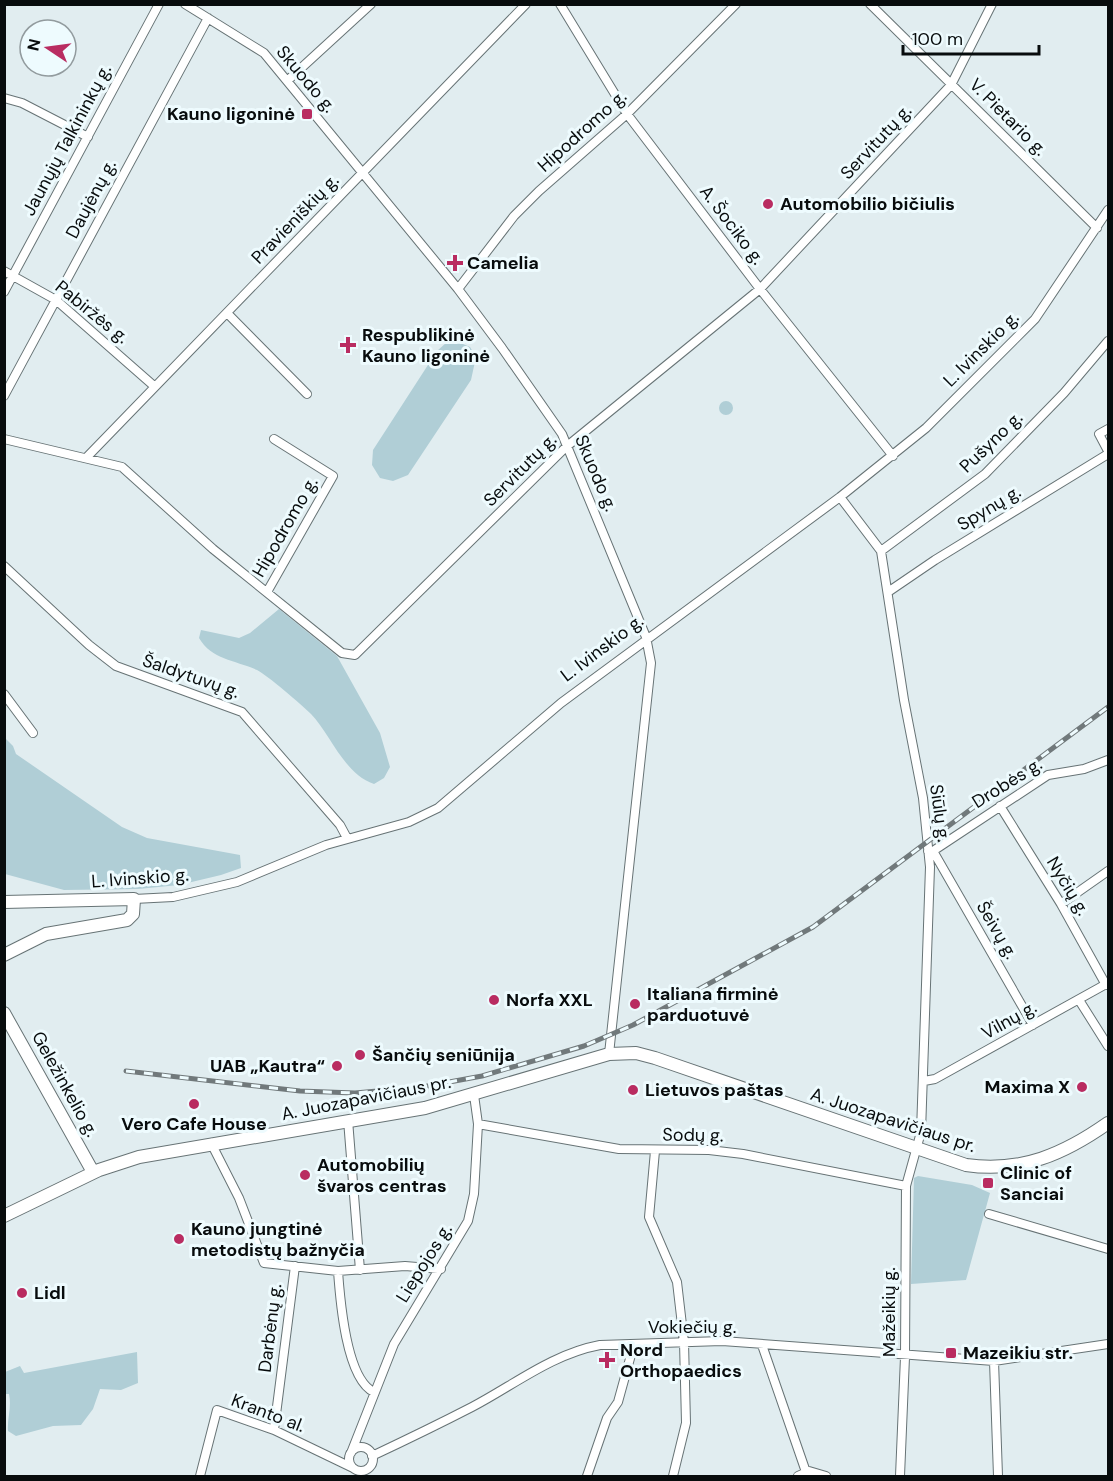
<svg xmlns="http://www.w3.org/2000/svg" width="1113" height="1481" viewBox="0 0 1113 1481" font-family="'DM Sans',sans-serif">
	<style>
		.green { fill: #b0ced6 }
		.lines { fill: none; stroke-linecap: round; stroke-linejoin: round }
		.street-casing { stroke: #677375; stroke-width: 10 }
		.secondary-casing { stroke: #677375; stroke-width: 14 }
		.street { stroke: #fff; stroke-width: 8 }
		.secondary { stroke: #fff; stroke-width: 12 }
		.rail-casing { stroke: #71797b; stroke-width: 5 }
		.rail { stroke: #eefbfe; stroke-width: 3; stroke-dasharray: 9; stroke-linecap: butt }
		.poi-dot { fill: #b92c61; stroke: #eefbfe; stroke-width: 2 }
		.labels { text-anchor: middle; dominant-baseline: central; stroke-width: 6; stroke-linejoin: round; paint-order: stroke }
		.street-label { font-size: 18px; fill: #080c0d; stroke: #eefbfe }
		.poi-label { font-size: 18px; font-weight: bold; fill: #080c0d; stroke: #eefbfe; text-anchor: start }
	</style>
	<rect width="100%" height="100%" fill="#e1edf0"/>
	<path class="green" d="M456,341L470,347L476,357L471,380L408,475L393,481L380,478L372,465L373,450L437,351L447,342Z
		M719 408a7 7 0 1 1 14 0a7 7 0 1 1-14 0Z
		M279,609L337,656L380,733L390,767L384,778L374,784C344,774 331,735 311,714C302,705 267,675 257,670C235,660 212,660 199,638L201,630L239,638L250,633Z
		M5,738L13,746L16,754L122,827L147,838L240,855L241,868L221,875L179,885L138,889L64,890L5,874Z
		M918,1176L972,1185L990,1193L966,1280L911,1284L914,1178Z
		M137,1352L138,1383L121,1390L100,1389L93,1409L81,1425L53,1426L16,1436L8,1431C7,1418 12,1408 9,1394H5V1372L20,1366L24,1373Z"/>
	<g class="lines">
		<g class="street-casing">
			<path id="street" d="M185,4L264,53L458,289L502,348L562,434L646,637L651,663L609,1054
				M560,4L627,114L760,289L893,456
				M870,4L1097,228
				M287,81L371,4
				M4,98L22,103L88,137
				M4,271L56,300L154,386
				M458,289L514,216L539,191L627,114L736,4
				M4,292L159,4
				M227,313L307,394
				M4,396L208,18
				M1108,429L1099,434L1108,451
				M4,439L122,467L213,549L342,653L355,655L566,447L760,289L951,85L992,4
				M87,457L526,4
				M840,497L881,551L904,700L923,798L930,867L921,1132L906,1186L905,1357L900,1476
				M881,551L985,474L1064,393L1108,341
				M4,566L89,645L116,666L242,712L340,825L347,838
				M267,592L333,476L274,439
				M888,592L935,560L1108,454
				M4,694L33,733
				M1000,806L1061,904L1106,985
				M928,851H933L1048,775L1084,769L1108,760
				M933,851L1033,1025
				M134,899L173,897L237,882L326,845L409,822L438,808L561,703L840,497L926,428L1035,319L1108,210
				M1061,904L1108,871
				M1079,1000L1108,1046
				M924,1081L935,1079L1108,983
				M348,1120L360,1270
				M478,1124L619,1149L709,1150L743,1154L906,1186
				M211,1143L239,1198L264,1263L338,1271L405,1266L441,1269
				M655,1151L649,1217L677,1282L684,1342L686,1423L673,1476
				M989,1214L1108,1249
				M338,1271C340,1299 346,1379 374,1392
				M762,1345L806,1472
				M994,1361L998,1476
				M274,1430L295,1266
				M349 1459a12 12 0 1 1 24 0a12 12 0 1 1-24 0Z
				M351,1453L394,1344L468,1221L474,1194L478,1124L474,1095
				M372,1456C406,1440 439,1424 472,1407C514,1385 552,1354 600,1345L722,1341L994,1361L1108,1344
				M200,1476L217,1410L274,1430L353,1468
				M587,1476L607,1418L618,1402L634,1344
				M798,1476L809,1471L826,1476"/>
		</g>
		<g class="secondary-casing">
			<path id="secondary" d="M4,902L134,899L133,914L127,920L46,934L4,955
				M4,1013L93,1172
				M4,1216L99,1170L139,1157L425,1108L609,1054L636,1053L655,1058L966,1165C1021,1173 1064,1154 1108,1123"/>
		</g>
		<use href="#street" class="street"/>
		<use href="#secondary" class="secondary"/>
		<g class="rail-casing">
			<path id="rail" d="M126,1071L300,1091L355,1093L422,1087L482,1076L584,1046L633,1025L813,927L1108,707"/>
		</g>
		<use href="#rail" class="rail"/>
	</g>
	<g class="poi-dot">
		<rect x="301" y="108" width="12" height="12" rx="3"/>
		<circle cx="768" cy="204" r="6"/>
		<path d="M452 254h6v6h6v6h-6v6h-6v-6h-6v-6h6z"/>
		<path d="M345 336h6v6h6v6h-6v6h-6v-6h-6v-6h6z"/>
		<circle cx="494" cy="1000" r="6"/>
		<circle cx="635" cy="1004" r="6"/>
		<circle cx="360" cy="1055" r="6"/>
		<circle cx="337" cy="1066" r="6"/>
		<circle cx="1082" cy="1087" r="6"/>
		<circle cx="633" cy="1090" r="6"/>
		<circle cx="194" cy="1104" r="6"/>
		<circle cx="305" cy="1175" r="6"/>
		<rect x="982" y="1177" width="12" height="12" rx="3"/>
		<circle cx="179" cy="1239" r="6"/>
		<circle cx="22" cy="1293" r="6"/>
		<rect x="945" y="1347" width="12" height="12" rx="3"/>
		<path d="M604 1351h6v6h6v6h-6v6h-6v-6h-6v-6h6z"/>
	</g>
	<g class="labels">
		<g class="street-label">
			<text transform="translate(306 79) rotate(50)">Skuodo g.</text>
			<text transform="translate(1008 117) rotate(45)">V. Pietario g.</text>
			<text transform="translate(582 131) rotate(-42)">Hipodromo g.</text>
			<text transform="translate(67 140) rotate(-62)">Jaunųjų Talkininkų g.</text>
			<text transform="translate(876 142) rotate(-47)">Servitutų g.</text>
			<text transform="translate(91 199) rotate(-62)">Daujėnų g.</text>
			<text transform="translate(295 219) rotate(-46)">Pravieniškių g.</text>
			<text transform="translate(732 225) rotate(53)">A. Šociko g.</text>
			<text transform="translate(92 312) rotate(39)">Pabiržės g.</text>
			<text transform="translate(981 349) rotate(-45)">L. Ivinskio g.</text>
			<text transform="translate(991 442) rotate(-44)">Pušyno g.</text>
			<text transform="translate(520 470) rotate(-45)">Servitutų g.</text>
			<text transform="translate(596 473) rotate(67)">Skuodo g.</text>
			<text transform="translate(989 508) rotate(-31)">Spynų g.</text>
			<text transform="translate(285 527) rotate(-60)">Hipodromo g.</text>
			<text transform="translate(602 648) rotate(-37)">L. Ivinskio g.</text>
			<text transform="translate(191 676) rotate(19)">Šaldytuvų g.</text>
			<text transform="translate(1007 783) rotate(-32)">Drobės g.</text>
			<text transform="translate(940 813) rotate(82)">Siūlų g.</text>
			<text transform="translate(140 878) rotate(-4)">L. Ivinskio g.</text>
			<text transform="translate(1068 886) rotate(59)">Nyčių g.</text>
			<text transform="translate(997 930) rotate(60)">Šeivų g.</text>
			<text transform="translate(1009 1020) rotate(-29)">Vilnų g.</text>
			<text transform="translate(65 1084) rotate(61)">Geležinkelio g.</text>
			<text transform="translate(366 1098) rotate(-11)">A. Juozapavičiaus pr.</text>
			<text transform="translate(893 1120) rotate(18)">A. Juozapavičiaus pr.</text>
			<text transform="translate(693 1135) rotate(1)">Sodų g.</text>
			<text transform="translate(424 1263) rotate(-58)">Liepojos g.</text>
			<text transform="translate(889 1312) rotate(-90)">Mažeikių g.</text>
			<text x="692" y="1327">Vokiečių g.</text>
			<text transform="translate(270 1328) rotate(-83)">Darbėnų g.</text>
			<text transform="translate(268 1413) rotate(21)">Kranto al.</text>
		</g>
		<g class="poi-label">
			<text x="295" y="114" text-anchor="end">Kauno ligoninė</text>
			<text x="780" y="204">Automobilio bičiulis</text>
			<text x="467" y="263">Camelia</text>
			<text x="362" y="335">Respublikinė<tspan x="362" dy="21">Kauno ligoninė</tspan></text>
			<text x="647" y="994">Italiana firminė<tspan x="647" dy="21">parduotuvė</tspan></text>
			<text x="506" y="1000">Norfa XXL</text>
			<text x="372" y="1055">Šančių seniūnija</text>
			<text x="325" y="1066" text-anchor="end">UAB „Kautra“</text>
			<text x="1070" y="1087" text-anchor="end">Maxima X</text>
			<text x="645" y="1090">Lietuvos paštas</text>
			<text x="194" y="1124" text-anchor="middle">Vero Cafe House</text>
			<text x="317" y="1165">Automobilių<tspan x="317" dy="21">švaros centras</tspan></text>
			<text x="1000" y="1173">Clinic of<tspan x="1000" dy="21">Sanciai</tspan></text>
			<text x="191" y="1229">Kauno jungtinė<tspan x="191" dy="21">metodistų bažnyčia</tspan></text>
			<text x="34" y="1293">Lidl</text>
			<text x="620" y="1350">Nord<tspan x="620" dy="21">Orthopaedics</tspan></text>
			<text x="963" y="1353">Mazeikiu str.</text>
		</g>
	</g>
	<rect width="1113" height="1481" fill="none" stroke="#080c0d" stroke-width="12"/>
	<g transform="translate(48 48) rotate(283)"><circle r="28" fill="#eefbfe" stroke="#929b9e" stroke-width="1.5"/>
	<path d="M0-4.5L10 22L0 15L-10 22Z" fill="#b92c61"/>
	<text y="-9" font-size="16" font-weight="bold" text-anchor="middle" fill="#080c0d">N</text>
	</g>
	<path d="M903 45v9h136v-9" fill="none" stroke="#080c0d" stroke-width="3"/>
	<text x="912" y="45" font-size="18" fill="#080c0d" stroke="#eefbfe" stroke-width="4.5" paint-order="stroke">100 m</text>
</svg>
